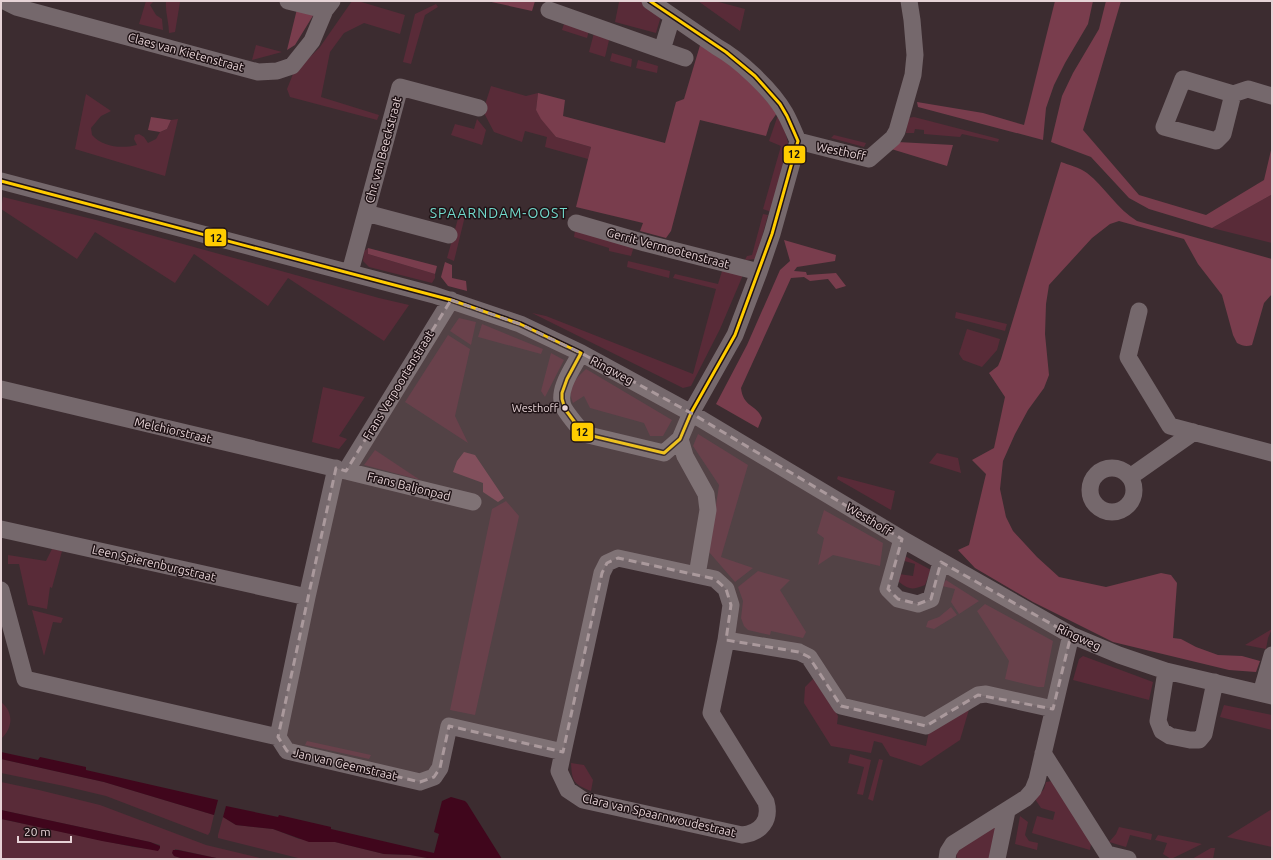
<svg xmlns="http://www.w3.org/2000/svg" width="1273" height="860" viewBox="0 0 1273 860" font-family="Ubuntu,sans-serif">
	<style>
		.green { fill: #592b38 }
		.forest { fill: #793d4d }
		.water { fill: #40061c }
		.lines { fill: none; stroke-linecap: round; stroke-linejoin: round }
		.minor { stroke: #75686c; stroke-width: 17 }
		.bus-1-casing { stroke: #201316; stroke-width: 6 }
		.bus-1 { stroke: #fc0; stroke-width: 3 }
		.marked { fill: #aa999c; fill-opacity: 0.2; stroke: #aa999c; stroke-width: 3; stroke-dasharray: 8 5; stroke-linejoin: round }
		.bus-dot { fill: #e6d3d6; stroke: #201316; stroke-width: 1.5 }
		.labels { text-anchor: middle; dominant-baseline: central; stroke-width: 3; stroke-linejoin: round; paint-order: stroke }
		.bus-label { font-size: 11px; fill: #e6d3d6; stroke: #201316; text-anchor: end }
		.street-label { font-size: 12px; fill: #e6d3d6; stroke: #201316 }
		.quarter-label { font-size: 14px; letter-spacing: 1px; fill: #72dbcd; stroke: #201316 }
		.line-badge { stroke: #201316; stroke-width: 1.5 }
		.pale-badge-label { font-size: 11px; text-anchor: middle; font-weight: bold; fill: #111 }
	</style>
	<rect width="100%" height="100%" fill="#3c2c30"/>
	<path class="green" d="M146,1H154L150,5L156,15L162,19L163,30L139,24Z
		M166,1L180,2L175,32L169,33C169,22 165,12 166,1Z
		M352,1H358L405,15L400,34L364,23L344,33L330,52L321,97L379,115L377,120L290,97L287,89L293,74L320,47Z
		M617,1H641L661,16L656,33L615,22L619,2Z
		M698,1H715L745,9L740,31Z
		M436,4L438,7L425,15L411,64L403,62L415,14Z
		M564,24L589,31L587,38L562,30Z
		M594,33L610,36L605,57L589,52Z
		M256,45L282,52L252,60Z
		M612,53L632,59L631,67L610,61Z
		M638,60L658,66L657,73L636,68Z
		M491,86L526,96L538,93L536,110L556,137L591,147L588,159L545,147L547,137L525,131L522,142L494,132L483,111Z
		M86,94L111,111L101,116L91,128L92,135C103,147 121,149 137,145L134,139L135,135L139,134L144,137L148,143L156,139L160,132L167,129L171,120L178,119L165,176L75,149Z
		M778,115L783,123L788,143L771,212L763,209L781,146L769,141Z
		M914,117L999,139L998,142L962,134L960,137L924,134V130L915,129L914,133H906L908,118Z
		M477,119L486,130L482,145L451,135L455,124L474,129Z
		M834,135L866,143L864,147L831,138Z
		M1271,195L1272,243L1212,228Z
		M3,197L96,220L379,298L409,305L384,341L288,278L268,306L194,254L175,283L95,232L77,259L1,209Z
		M763,214L768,215L756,259L745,260L747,256L752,255Z
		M459,215L465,216L454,261L447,258Z
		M575,231L634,246L631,256L609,251V248L574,237Z
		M368,248V254L435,274V278L432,283L369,267L363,261L364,251Z
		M628,261L670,271L669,278L627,267Z
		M722,271L743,275L720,329L691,386L683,388L532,313L546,316L693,374L716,289L673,278L675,274L718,284Z
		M956,312L1007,324L1005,331L955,318Z
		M459,318L476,322L471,345L450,331Z
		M482,324L543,349L541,354L478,337Z
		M967,329L1000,339L997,350L982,367L963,360L959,354Z
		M448,335L470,349L455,416L468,443L405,402Z
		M551,353L564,360L545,397L541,391Z
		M586,369L672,420L663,436H650L644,423L590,408L584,396L573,403C566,387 576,379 586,369Z
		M323,387L365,397L339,436L347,439L339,449L312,442Z
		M698,434L748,465L721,557L753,568L735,582L709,552L719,485L693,446Z
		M375,450L420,480L364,465Z
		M937,453L958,458L961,473L929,463Z
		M838,476L895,491L891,510L837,479Z
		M506,501L519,516L518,521L475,715L450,710L492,509Z
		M824,510L883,543L880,566L833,555L818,565L824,538L817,533Z
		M52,549L62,551L52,588L50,587L47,609L28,605L19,564H8V555L46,561Z
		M905,556L931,570L925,585C912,590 910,590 899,582V574L913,576L915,564L901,560Z
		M758,571L790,580L780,590L806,632L803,638L771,631L770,635L748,630L744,626L741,618L743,601L738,587Z
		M946,580L979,601L959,614L951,602L955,589L942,586Z
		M985,604L1053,641L1044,687H1038L1005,679L1009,661L977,611Z
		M951,607L957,615L934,629L926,627L928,621L939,617Z
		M32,610L63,618L61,623L53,622L44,656Z
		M1272,629L1268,638L1266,649L1245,645Z
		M1083,656L1153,682L1149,700L1073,680L1079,659Z
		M815,677L838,716L837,724L926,746L929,731L970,706L960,740L921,766L890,756L882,743L874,741L871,753L831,746L804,703L805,687Z
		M1,702C14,712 13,728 1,739Z
		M1224,705L1272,715V730L1220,717Z
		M307,741L371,755L369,759L305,745Z
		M850,754L871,760L863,795L857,794L864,767L848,763Z
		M1,759L104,782L214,815L210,832L208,835L106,796L64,786L1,773Z
		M879,759L883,760L873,801L868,799Z
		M571,763L584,765L593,780L591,791C573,784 572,781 571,763Z
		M1052,781L1091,843L1090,850L1032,833L1037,816L1053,820L1055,812L1041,808L1035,799L1044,789L1046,782Z
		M1,782L39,790L100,805L206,845L264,859H221L175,849L174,856L184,859H1V819L133,847L159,850L160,845L150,842L1,810Z
		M1272,809V847L1227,837Z
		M1020,816L1028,822L1025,835L1029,841L1038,843L1037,850L1015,844Z
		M223,817L236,825L273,829L299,839L335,842L384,854L410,855L433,859H302L218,838V835Z
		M999,824L991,859H957L956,853L960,847Z
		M1119,827L1152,834L1151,840L1130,835L1126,847L1109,842L1116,834Z
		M1158,835L1202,844L1171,859L1163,854L1167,843L1155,840Z
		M1211,848H1215L1213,859H1192Z"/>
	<path class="forest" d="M487,1H535L532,11Z
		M1055,1H1093L1088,24L1065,63L1054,85L1046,108L1043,140L918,107L917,102L983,113L1024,125Z
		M1106,1H1121L1083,130L1139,195L1206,215L1264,180L1272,146L1271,195L1212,228L1149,209L1129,198L1091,157L1051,142L1062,96L1073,73L1099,29Z
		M297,9L314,14L295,45L287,50Z
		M701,42L744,75L777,113L770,123L766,136L700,120L671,231L666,238L640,231L643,223L576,207L591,147L556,137L541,119L536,110L538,93L565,100L563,116L665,143L676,102L684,99Z
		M151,117L171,120L167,129L160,132L148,130Z
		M898,142L953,145L947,166L888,148Z
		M1061,162C1069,165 1079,167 1087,173C1105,187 1117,209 1137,221L1272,259V294L1264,303L1252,345C1246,347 1243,346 1237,343L1233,335L1222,295L1198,264L1184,239L1119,221L1110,224L1092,238L1049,285L1046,304L1045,334L1049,375L1044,388L1028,410L1015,434L1003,461L1000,489L1006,517L1013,531L1037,557L1059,577L1106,587L1161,573L1171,575L1177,583L1173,638L1181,639L1196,647L1218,655L1242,656L1260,661L1256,672L1229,670L1113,642L1033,602L975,568L958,550L969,545L986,474L972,460L994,448L1005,397L989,373L998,366L1001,359Z
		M784,240L836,255L835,261L797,267L794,271L806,272L807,275L836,273L846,286L836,289L828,279L810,281L804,277L791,278L741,388C743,407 757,405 762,418L758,428L716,404L747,345L780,270L790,261Z
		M368,248L437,266L435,274L368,254Z
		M445,262L452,265V278L466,281L467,291L448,286L441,277Z
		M464,452L475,455L504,498L498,502L483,492V483L453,472L457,461Z"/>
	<path class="water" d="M1,752L38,760L40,757L86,767V770L218,800L214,815L104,782L1,759Z
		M451,797L465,801L467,803L502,859H433L410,855L384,854L335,842H309L273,829L236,825L223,817L226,806L278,817L279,815L331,827V829L434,853L439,834L434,832L442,801Z
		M1,810L150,842L160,846V848L158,851L102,841L11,821L1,819Z
		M173,850H178L221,859H184L174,856L172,853Z"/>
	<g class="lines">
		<path class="minor" d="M6,1V2L16,7L258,72L277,71L292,66L312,41L325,10L332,1
			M288,1L325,10
			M549,10L662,50L672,17
			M662,50L685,58
			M1233,94L1223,134L1216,141L1164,127L1183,79L1233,94L1248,89L1272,96
			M798,141L869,159L893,138L897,131L913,75L915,55L912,20L909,1
			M1,181L434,295L520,324L581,353L691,413L902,539L1071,635L1119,655L1166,671L1272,696
			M366,213L449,235
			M576,223L645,243L759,272
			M350,272L400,87L479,108
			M1139,311L1128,357L1170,426L1272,453
			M581,353C573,368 557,389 563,406C566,413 578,427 584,434L664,453L680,439L691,413L735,335L759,272L772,234L798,141C794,132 790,122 785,113C773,91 739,59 717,47L650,1
			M1,389L346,471L473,502
			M680,439L685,456L706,494L708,510L697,575
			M1090 490a22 22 0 1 1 44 0a22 22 0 1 1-44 0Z
			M346,471L451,300
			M1130,477L1194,432
			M1,529L307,597
			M902,539L888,589L898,599L918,604L931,599L941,562
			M618,558L715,579L726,589L731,605L726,640L711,713L766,802C771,820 761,833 742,835L583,800L568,790L559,771L563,752L602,573L607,563Z
			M1,590L25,679L278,737L287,751L420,782L434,777L440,768L449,726L563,752
			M726,640L799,652L809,657L841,706L926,726L978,695L986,694L1053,709
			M1166,671L1158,721L1162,731L1170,736L1190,740H1199L1204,734L1215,682
			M1261,693L1272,655
			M278,737L307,597L336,468
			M1043,753L1107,854
			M947,859L948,852L953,844L1026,798L1033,790L1037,780L1071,635
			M997,859L1007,811
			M1110,859L1107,854L1128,859"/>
		<g class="bus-1-casing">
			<path id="bus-1" d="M1,181L451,300L520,324L581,353L567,379L562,393V399L565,409L579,428L584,434L664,453L680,439L691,413L735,335L772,234L798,141L787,116L780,104L755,76L726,52L650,1"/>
		</g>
		<use href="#bus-1" class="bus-1"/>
	</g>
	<path class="marked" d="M451,300L520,324L581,353L691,413L902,539L888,589L898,599L918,604L931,599L941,562L1071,635L1053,709L978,695L926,726L841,706L809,657L799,652L726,640L731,605L726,589L715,579L618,558L607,563L602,573L563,752L449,726L440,768L434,777L420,782L287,751L278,737L336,468L346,471Z"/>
	<circle class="bus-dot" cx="565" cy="408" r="3.5"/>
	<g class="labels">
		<g class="bus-label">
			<text x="558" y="408">Westhoff</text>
		</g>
		<g class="street-label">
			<text transform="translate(186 52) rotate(15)">Claes van Kietenstraat</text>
			<text transform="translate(383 150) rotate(-75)">Chr. van Beeckstraat</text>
			<text transform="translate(841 151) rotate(12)">Westhoff</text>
			<text transform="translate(668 248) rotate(15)">Gerrit Vermootenstraat</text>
			<text transform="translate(612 370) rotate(28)">Ringweg</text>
			<text transform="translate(398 385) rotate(-59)">Frans Verpoortenstraat</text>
			<text transform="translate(173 430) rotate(13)">Melchiorstraat</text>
			<text transform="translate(409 486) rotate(14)">Frans Baljonpad</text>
			<text transform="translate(869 519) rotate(31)">Westhoff</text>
			<text transform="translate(154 563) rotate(13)">Leen Spierenburgstraat</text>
			<text transform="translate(1079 637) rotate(25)">Ringweg</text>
			<text transform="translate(345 764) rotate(13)">Jan van Geemstraat</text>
			<text transform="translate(659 815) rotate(13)">Clara van Spaarnwoudestraat</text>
		</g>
		<g class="quarter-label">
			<text x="499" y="213">SPAARNDAM-OOST</text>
		</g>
	</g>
	<g class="line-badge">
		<rect x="783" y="145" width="23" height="19" rx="4" fill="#fc0"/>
		<rect x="204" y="228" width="23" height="19" rx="4" fill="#fc0"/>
		<rect x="571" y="422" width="23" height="20" rx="4" fill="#fc0"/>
	</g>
	<g class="pale-badge-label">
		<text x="794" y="158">12</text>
		<text x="216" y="242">12</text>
		<text x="582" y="436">12</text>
	</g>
	<rect width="1273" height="860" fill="none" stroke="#e6d3d6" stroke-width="4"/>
	<path d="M18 836v6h53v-6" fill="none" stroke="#e6d3d6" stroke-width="2"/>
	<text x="24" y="836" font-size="12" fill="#e6d3d6" stroke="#201316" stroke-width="3" paint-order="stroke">20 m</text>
</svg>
